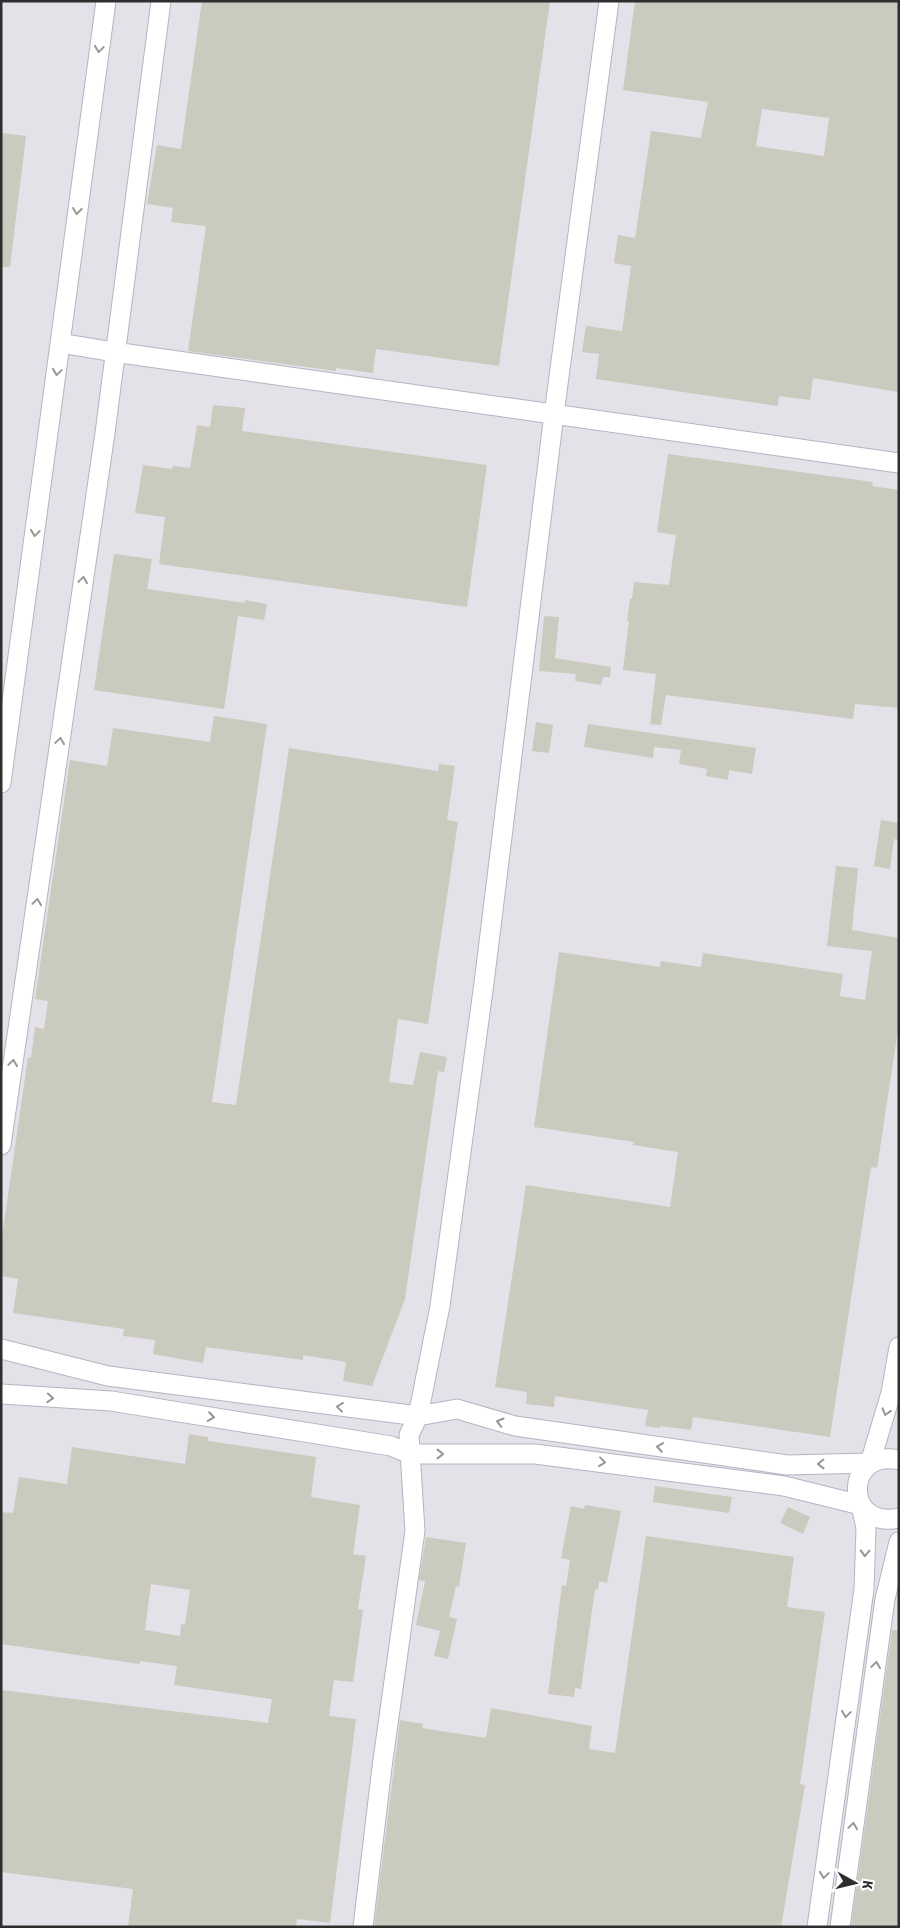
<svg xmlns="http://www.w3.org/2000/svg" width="900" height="1928" viewBox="0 0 900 1928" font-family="Signika,sans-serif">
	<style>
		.industrial { fill: #e4e1e8 }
		.building { fill: #cbcabe; fill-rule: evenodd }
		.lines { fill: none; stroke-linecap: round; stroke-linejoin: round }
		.minor-casing { stroke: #b4b4c2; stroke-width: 21 }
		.minor { stroke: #fff; stroke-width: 19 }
		.oneway { stroke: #969696 }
	</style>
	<rect width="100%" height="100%" fill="#f0ece0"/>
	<path class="industrial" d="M1,1H899V1927H1Z"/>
	<path class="building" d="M202,1H550L499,366L376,349L373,373L336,368V371L188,351L206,226L171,222L173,208L147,204L157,145L181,149Z
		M635,1H899V392L813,378L810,400L779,396L778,406L596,379L599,354L582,352L586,326L622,331L631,266L614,263L618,235L635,238L651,131L701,138L708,102L623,90ZM762,109L829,118L824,156L756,146Z
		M1,133L26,136L10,267H1Z
		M213,405L245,408L242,431L487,465L467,607L159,564L165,517L135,513L143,465L172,469L173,466L190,468L197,425L210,427Z
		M668,454L873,482L872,486L899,490V708L855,704L853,719L666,695L661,725L650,724L656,674L623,670L629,621H627L630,598L632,599L634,582L669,585L676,535L657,532Z
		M114,554L152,559L147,589L245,603V600L267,604L264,620L238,616L224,709L94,690Z
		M544,616L559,617L555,658L611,667L610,677H603L601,685L575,681L576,674L539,671Z
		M214,716L267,724L212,1102L236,1105L289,748L438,771L439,764L455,766L447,820L458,822L428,1024L398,1019L389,1082L413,1085L420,1052L447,1057L444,1072L438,1071L405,1299L372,1386L343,1381L346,1362L303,1355V1360L206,1347L203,1363L153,1354L155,1340L123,1336L124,1329L13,1313L18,1279L1,1276V1244L28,1057L31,1058L35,1027L44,1029L48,1001L35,999L70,760L107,766L113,728L210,742Z
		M536,722L553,725L549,753L532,751Z
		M588,724L756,748L752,774L729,770L728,780L706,776L707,769L679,764L681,750L654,747L653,758L584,747Z
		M881,820L899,823V840L894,839L890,869L874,866Z
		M836,866L858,868L852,930L899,938V1023L877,1168L871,1167L830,1437L693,1417L691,1430L660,1426V1428L645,1426L648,1410L555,1396L554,1407L526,1404L527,1392L495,1387L526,1185L670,1207L678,1152L633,1145L634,1142L534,1127L559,952L660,967L661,961L701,967L703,953L843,974L840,996L865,1000L872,951L827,946Z
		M189,1434L208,1437V1441L316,1457L311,1497L360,1505L353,1554L366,1556L358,1609L363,1610L353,1682L334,1680L329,1716L356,1719L330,1923L297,1919L296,1927H128L133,1889L1,1872V1690L268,1723L272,1699L174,1685L177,1666L140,1661V1664L1,1644V1512L13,1513L19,1477L67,1484L72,1447L185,1464ZM151,1584L190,1590L185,1625L181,1624L180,1636L145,1630Z
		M655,1486L732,1497L729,1513L653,1502Z
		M585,1505L621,1511L607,1583L599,1581L598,1590L595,1589L581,1689L575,1688L574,1697L548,1694L562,1585L566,1586L570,1560L561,1558L571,1506L584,1509Z
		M788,1507L810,1517L803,1534L780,1523Z
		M646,1536L794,1557L787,1607L825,1612L800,1784L805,1785L781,1927H374L400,1720L423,1724L422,1728L486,1738L491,1708L592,1726L589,1749L615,1753Z
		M426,1537L466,1543L459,1587L456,1586L449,1617L457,1619L448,1659L434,1656L440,1631L416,1625L425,1581L419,1580Z
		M892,1630H899V1927H851Z"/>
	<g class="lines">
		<g class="minor-casing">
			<path id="minor" d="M60,343L114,352L899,463
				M1,783L106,1
				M1,1145L105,433L161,1
				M1,1349L108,1376L418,1416L457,1409L515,1426L787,1465L870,1463L891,1393L899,1347
				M1,1394L111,1401L391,1446L410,1454H535L784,1486L861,1505L866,1528L864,1589L817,1927
				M899,1460C844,1448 843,1530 899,1518
				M363,1927L382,1767L415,1531L409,1435L418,1416L440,1306L484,983L554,414L609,1
				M840,1927L885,1599L899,1542"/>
		</g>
		<use href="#minor" class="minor"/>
	</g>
	<defs><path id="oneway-chevron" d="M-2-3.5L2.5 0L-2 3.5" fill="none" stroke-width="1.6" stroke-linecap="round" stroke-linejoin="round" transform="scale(1.25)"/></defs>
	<g class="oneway">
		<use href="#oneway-chevron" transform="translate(99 49) rotate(98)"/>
		<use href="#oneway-chevron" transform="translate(77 211) rotate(97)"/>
		<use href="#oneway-chevron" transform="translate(57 372) rotate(98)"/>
		<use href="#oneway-chevron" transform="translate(35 533) rotate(98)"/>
		<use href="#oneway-chevron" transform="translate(83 580) rotate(-82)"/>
		<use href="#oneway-chevron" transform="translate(60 741) rotate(-82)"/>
		<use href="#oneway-chevron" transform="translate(37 902) rotate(-82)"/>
		<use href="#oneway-chevron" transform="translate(13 1063) rotate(-82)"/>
		<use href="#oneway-chevron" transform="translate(50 1398) rotate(4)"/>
		<use href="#oneway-chevron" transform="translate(340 1407) rotate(-173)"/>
		<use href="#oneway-chevron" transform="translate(886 1412) rotate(107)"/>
		<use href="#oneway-chevron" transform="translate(211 1417) rotate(9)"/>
		<use href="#oneway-chevron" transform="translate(500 1422) rotate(-164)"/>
		<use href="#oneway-chevron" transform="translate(660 1447) rotate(-172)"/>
		<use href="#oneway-chevron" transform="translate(440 1454)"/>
		<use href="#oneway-chevron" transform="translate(602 1462) rotate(7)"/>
		<use href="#oneway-chevron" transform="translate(821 1464) rotate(179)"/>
		<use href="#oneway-chevron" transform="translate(865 1553) rotate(92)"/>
		<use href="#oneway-chevron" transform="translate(876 1665) rotate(-82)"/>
		<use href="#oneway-chevron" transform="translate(846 1714) rotate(98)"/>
		<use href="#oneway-chevron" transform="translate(853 1826) rotate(-82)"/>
		<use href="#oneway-chevron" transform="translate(824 1875) rotate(98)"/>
	</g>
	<rect width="900" height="1928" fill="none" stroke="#2e2e2e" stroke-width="5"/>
	<g transform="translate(855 1883) rotate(98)" stroke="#ffffff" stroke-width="4" paint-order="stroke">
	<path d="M0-4L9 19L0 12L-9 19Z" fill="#2e2e2e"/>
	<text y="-8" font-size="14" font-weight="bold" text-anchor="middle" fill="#2e2e2e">K</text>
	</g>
</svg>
